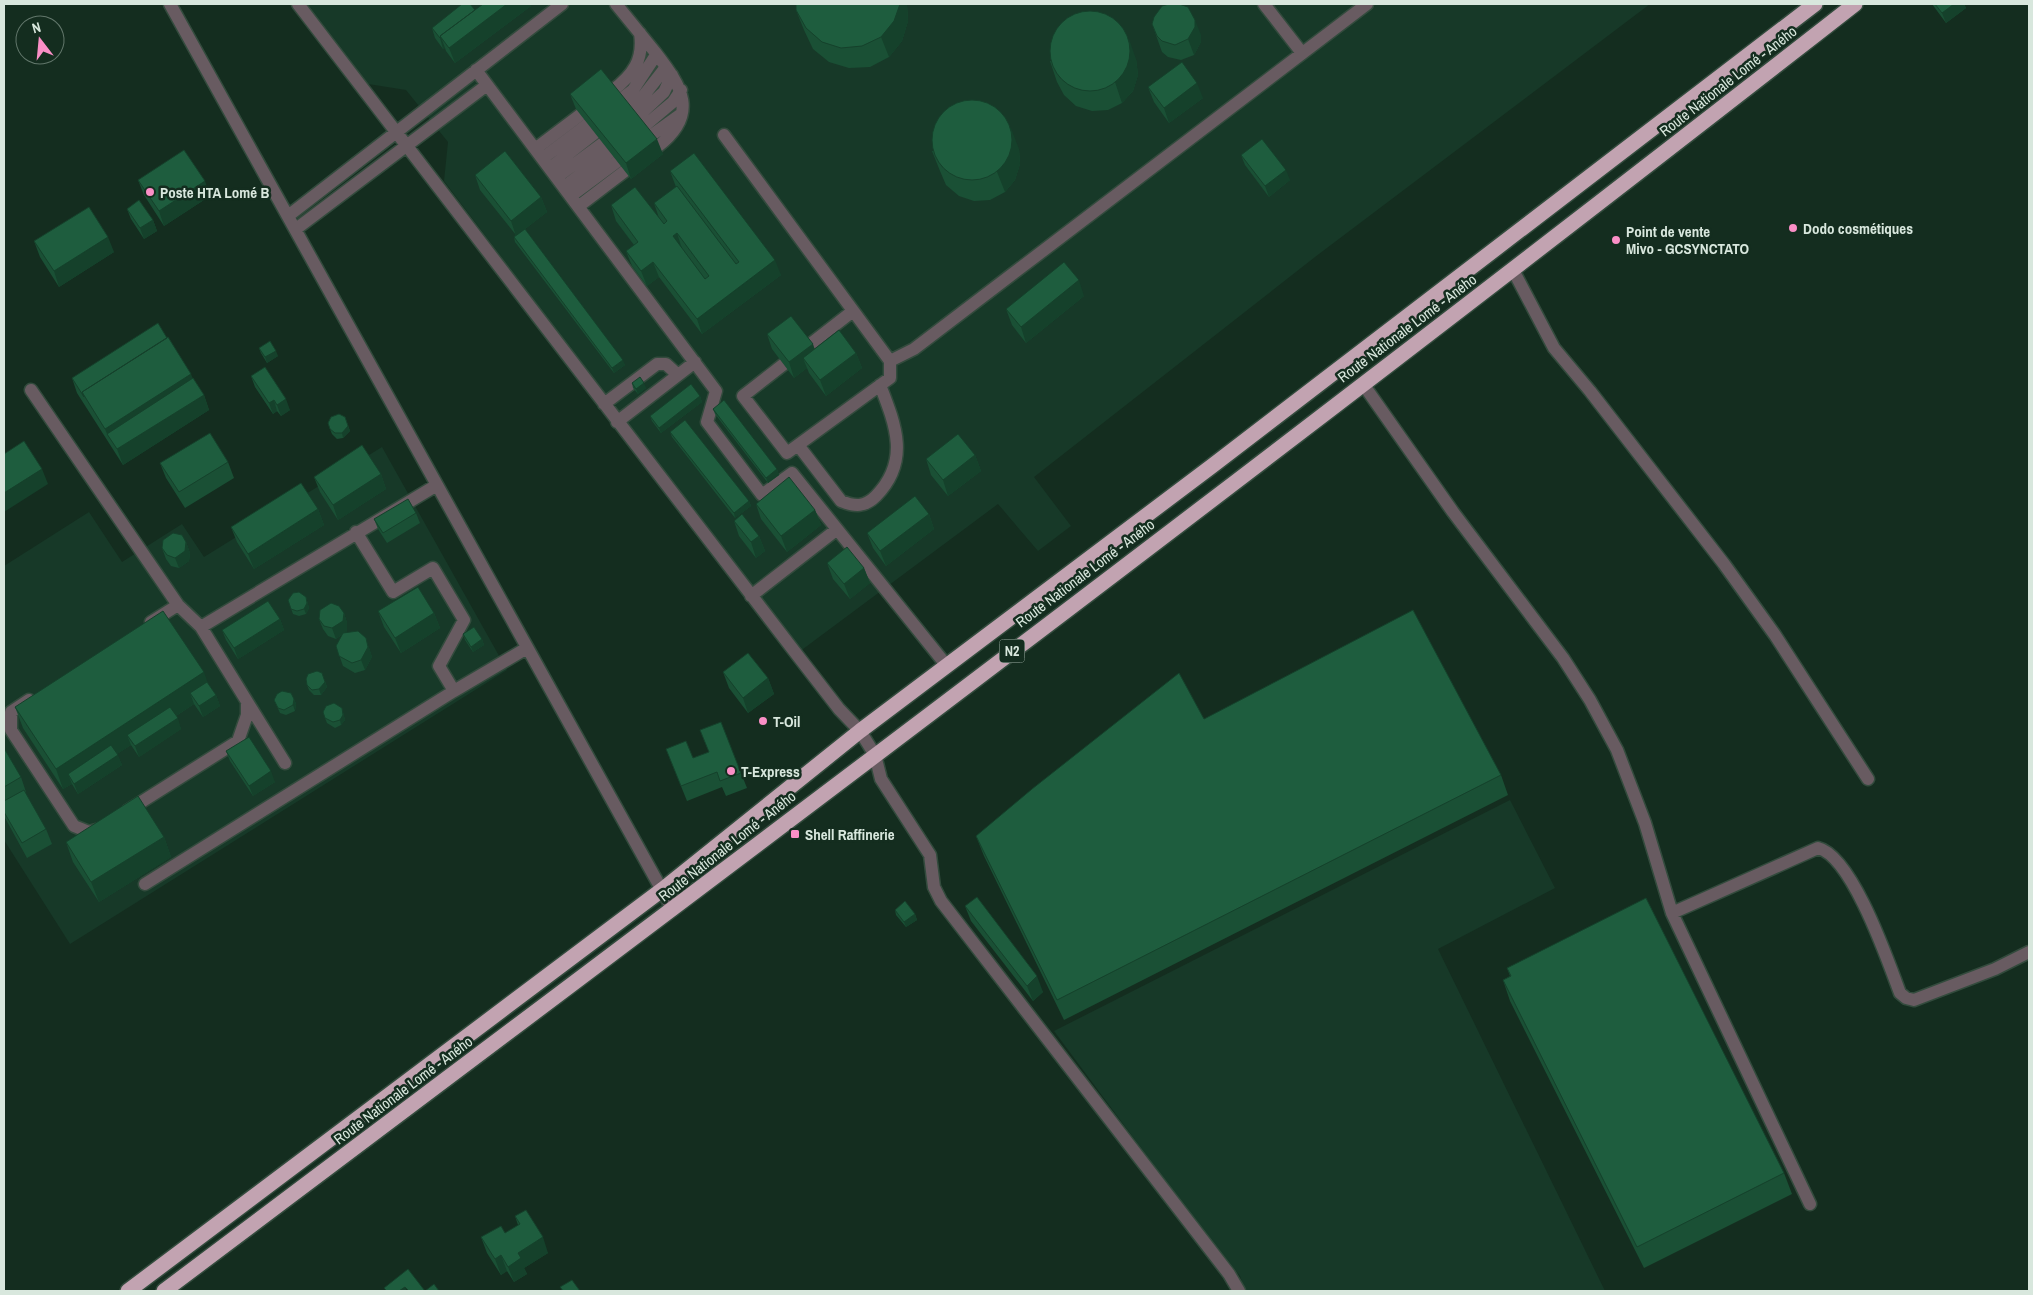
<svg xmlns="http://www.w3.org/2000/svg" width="2033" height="1295" viewBox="0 0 2033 1295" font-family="'Archivo Narrow',sans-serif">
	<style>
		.built { fill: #173928 }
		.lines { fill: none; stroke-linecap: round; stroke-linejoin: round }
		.minor-casing { stroke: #334b3d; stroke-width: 15 }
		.highway-casing { stroke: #334b3d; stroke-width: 18 }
		.minor { stroke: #685b61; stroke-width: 12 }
		.highway { stroke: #c2a3b1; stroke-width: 15 }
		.wall { fill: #1a5035 }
		.shaded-wall { fill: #15412b }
		.building { fill: #1e5d3e; stroke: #15412b; fill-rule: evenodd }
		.poi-dot { fill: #fa8fc6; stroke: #142d1f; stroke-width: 2 }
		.labels { text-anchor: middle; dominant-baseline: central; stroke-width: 5; stroke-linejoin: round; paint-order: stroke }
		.shield { fill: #142d1f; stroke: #9dafa4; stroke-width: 1 }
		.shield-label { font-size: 14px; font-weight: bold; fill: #d8e7dd }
		.street-label { font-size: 15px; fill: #d8e7dd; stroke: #142d1f }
		.poi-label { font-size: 15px; font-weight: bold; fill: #d8e7dd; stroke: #142d1f; text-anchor: start }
	</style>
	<rect width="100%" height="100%" fill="#142d1f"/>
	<path class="built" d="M303,4H1650L1315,257L1034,477L1071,526L1038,551L998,504L799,652L444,181L448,142L406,90L362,83Z
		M382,447L507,670L70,944L4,840V566L89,512L122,562L182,524L204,557Z
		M1510,800L1555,888L1438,949L1605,1291H1245L1240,1276L1190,1214L1054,1031Z"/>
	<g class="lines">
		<g class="minor-casing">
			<path id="minor" d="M170,4L673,910
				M298,4L798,656L839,709L860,731L875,755L881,779L930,855L934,887L941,901L1229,1274L1239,1291
				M616,4C629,20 642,36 655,52C682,87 700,114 657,147
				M1264,4L1302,53
				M476,70L716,391L707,422L762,495L792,473L947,666
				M612,91C633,75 644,60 640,33
				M620,100L633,90L656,55
				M627,109L641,99L666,67
				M635,119L664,92L672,75
				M642,128L673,102L681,90
				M724,135L890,361V378L787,453L743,396L784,364
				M649,137L681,114
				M535,149L580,115
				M543,158L588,124
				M550,168L595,133
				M557,177L603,143
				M564,187L610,152
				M571,196L618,161
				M579,206L625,171
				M288,216L562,4
				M296,229L487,85
				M1513,270L1554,348L1590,391L1724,564L1775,635L1868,779
				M808,346L853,311
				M890,361L914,349L1367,4
				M1363,384L1453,512L1563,658L1590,700L1617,750L1645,823L1672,913L1810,1204
				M31,390L178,605L201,627L437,485
				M604,404L657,364H666L678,375
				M617,422L695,362
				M798,445L841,501C855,507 865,507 876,496C910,461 896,426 880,385
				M356,532L393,592L433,568L464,620L439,666L454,691
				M751,596L836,530
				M151,622L178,605
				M201,627L285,763
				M29,700L11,712V730L74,826L89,832L100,829
				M127,811L238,741L247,715V702
				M145,884L454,691L527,648
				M1672,913L1818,848C1852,856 1888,961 1900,993L1906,998L1914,1000L1995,969L2029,952"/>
		</g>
		<g class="highway-casing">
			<path id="highway" d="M128,1291L663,889L860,731L1212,466L1815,4
				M164,1291C730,866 1297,440 1855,4"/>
		</g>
		<use href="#minor" class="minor"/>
		<use href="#highway" class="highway"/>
	</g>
	<path class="wall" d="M796,4H907L908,21L902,41L889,57L870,67L849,68L829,62L813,49L804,30L796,10Z
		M1932,4H1964L1966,8L1946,23Z
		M531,6L455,63L446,51L445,48L443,49L435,38L432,28L475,10Z
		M1152,24L1201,35V42L1194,55L1181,60L1168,57L1162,52Z
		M1136,59L1138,75L1133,91L1122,103L1108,110L1092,111L1076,106L1064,95L1057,82L1050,61Z
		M1148,87L1203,98L1169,123L1154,102Z
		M570,94L663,154L631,179L576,109Z
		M1019,149L1020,164L1015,180L1005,192L990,200L974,201L959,196L946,185L940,171L932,151Z
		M1241,155L1290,180L1269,197L1245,165Z
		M670,171L781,275L702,334L659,277L647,286L632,266L626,251L634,245L616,221L611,205L659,218L654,203L676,187Z
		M475,175L541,197L547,212L525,229L625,365L614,373L515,242L514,237L516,235L480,190Z
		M138,180L210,196L164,226L144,195Z
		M127,209L153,220L157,231L144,239L131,219Z
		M34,241L114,252L59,287L40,257Z
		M1084,296L1026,343L1012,325L1006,309Z
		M767,334L815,349L856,353L862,368L826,396L809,373L807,368L794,378L772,349Z
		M259,348L278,356L267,363L261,353Z
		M251,376L290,410L281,416L277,411L273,414L255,387Z
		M72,378H193L204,395L209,410L123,465L77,393Z
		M632,383L646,388L638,394L633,388Z
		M700,396L702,402L661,433L652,421L650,416Z
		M713,409L777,469L779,475L768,483L715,414Z
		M345,417L350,431L343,438L337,439L332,434L330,429Z
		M670,432L749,501L751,506L735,518L672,437Z
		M975,455L981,471L948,496L931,475L926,459Z
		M228,462L234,478L185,508L166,478L160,463Z
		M381,474L386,489L338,520L320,492L314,477Z
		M756,504L815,510L821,525L787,552L761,519Z
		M318,509L324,525L254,569L237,542L231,527Z
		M416,513L420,523L387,543L378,529L374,519Z
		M929,514L934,529L886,566L873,548L867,533Z
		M734,521L759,536L765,551L756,558L739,536Z
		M186,542L190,553L189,561L179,568L171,566L166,559L162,548Z
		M827,563L864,568L870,583L850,599L833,579Z
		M306,597L309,608L306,614L299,616L293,614L288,600Z
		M378,611L434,613L440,628L401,653L384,627Z
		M344,613L347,623V631L344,633L369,648L372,657L365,670L355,673L343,666L336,646L343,634L336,639L328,636L323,629L319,619Z
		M280,619L284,630L238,659L226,640L222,630Z
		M463,634L482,639L484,645L473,652L465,640Z
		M723,672L768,678L774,694L748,713L729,688Z
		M322,673L327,687L321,695H314L309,690L307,685Z
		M207,682L216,695L220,706L203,717L194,704L176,716L181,729L139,757L131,745L117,754L122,765L78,794L72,784L63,789L23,728L15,707Z
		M294,699L296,704L295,711L286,715L280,713L274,700Z
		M342,708L345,720L341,725L335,728L327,723L325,718Z
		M1204,719L1501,775L1508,795L1064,1020L984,856L976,836Z
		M700,730L741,773L747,788L726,796L722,787L687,801L666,749L693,758L709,752Z
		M4,748L21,777L26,792L25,793L46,829L52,844L27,858L4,816Z
		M226,751L275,782L253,796L230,761Z
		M164,837L171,857L99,902L73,862L66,842Z
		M965,906L1043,992L1033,1001L971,921Z
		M895,910L915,914L917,920L906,927L896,915Z
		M1507,968L1784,1173L1792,1194L1644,1268L1510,1001L1503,980L1510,976Z
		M515,1216L548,1253L524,1268L527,1274L514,1282L507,1271L501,1275L487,1253L481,1237L505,1233L518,1225Z"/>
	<path class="shaded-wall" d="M507,4H530L531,6L455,63L449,48Z
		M900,4H907L908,21L902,41L889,57L881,37Z
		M1954,4H1964L1966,8L1946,23L1942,13Z
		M2027,4H2029V9Z
		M1195,20L1201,35V42L1194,55L1188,39Z
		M441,37L445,48L443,49L440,38Z
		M1129,39L1136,59L1138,75L1133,91L1122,103L1115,82Z
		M1197,83L1203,98L1169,123L1164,108Z
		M1011,128L1019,149L1020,164L1015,180L1005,192L997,172Z
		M657,139L663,154L631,179L626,163Z
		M1286,170L1290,180L1269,197L1265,186Z
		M205,181L210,196L164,226L159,211Z
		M541,197L547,212L516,236L511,221Z
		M153,220L157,231L144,239L140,228Z
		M677,233L682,249L673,236Z
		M108,237L114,252L59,287L54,271Z
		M775,260L781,275L702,334L697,319Z
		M653,262L659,277L647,286L641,271Z
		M1079,280L1084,296L1026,343L1021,327Z
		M813,344L818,359L803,358L807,368L794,378L789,362Z
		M276,351L278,356L267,363L265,357Z
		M856,353L862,368L826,396L820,380Z
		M623,360L625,365L614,373L612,368Z
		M191,374L199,394L107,434L105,429Z
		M644,383L646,388L638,394L636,389Z
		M204,395L209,410L123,465L117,449Z
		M700,396L702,402L661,433L659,428Z
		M286,399L290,410L281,416L277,405Z
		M274,400L277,411L273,414L269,403Z
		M348,426L350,431L343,438L342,433Z
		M975,455L981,471L948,496L943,480Z
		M42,469L48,484L4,512V493Z
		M777,469L779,475L768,483L766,478Z
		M381,474L386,489L338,520L333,505Z
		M749,501L751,506L735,518L734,513Z
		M318,509L324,525L254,569L248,554Z
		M815,510L821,525L787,552L781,536Z
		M929,514L934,529L886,566L880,551Z
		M759,536L765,551L756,558L751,542Z
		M186,542L190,553L189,561L179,568L175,558Z
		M864,568L870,583L850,599L844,584Z
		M306,597L309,608L306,614L304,609Z
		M344,613L347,623V631L336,639L332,628Z
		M434,613L440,628L401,653L395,638Z
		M280,619L284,630L238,659L234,648Z
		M366,638L372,657L365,670L361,660Z
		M482,639L484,645L473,652L471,647Z
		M204,672L211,692L190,693L194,704L133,744L127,735L131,745L74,782L68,774L72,784L63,789L56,769Z
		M768,678L774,694L748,713L743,698Z
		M325,682L327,687L321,695L319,689Z
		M216,695L220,706L203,717L199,706Z
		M294,699L296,704L295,711L293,705Z
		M342,708L345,720L341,725L340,720Z
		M178,718L181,729L139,757L135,746Z
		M118,755L122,765L78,794L74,784Z
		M271,771L275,782L253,796L249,786Z
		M164,837L171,857L99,902L91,882Z
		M915,914L917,920L906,927L904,922Z
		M1037,976L1043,992L1033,1001L1027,986Z
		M543,1237L548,1253L524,1268L527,1274L514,1282L508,1267L518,1253Z
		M501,1255L507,1271L501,1275L495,1259Z
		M405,1287L407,1291H399Z"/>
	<path class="building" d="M462,4H470L475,10L440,36L441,37L440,38L432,28Z
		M483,4H507L449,48L440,36Z
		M796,4H900L894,21L881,37L862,46L841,48L822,42L806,28L796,10Z
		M1169,4H1179L1188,7L1195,20V27L1188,39L1175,45L1162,41L1157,36L1152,24L1154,17L1162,6Z
		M1935,4H1954L1942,13Z
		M1050 51a40 40 0 1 1 80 0a40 40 0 1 1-80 0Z
		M1182,62L1197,83L1164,108L1148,87Z
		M601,69L657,139L626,163L570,94Z
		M932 140a40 40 0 1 1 80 0a40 40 0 1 1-80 0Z
		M1262,139L1286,170L1265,186L1241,155Z
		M184,150L205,181L159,211L138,180Z
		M505,151L541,197L511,221L475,175Z
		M694,153L775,260L697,319L653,262L641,271L626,251L638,242L611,205L635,187L664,224L667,221L654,203L677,186L736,264L739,262L670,171ZM677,233L709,276L705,279L673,236Z
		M139,200L153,220L140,228L127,209Z
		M89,207L108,237L54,271L34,241Z
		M525,229L623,360L612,368L514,237Z
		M1064,262L1079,280L1021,327L1006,309Z
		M791,316L813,344L789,362L767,334Z
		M158,323L167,338L82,392L84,397L72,378Z
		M839,330L856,353L820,380L803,358Z
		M168,337L191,374L105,429L82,392Z
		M270,341L276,351L265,357L259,348Z
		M265,367L286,399L277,405L274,400L269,403L251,376Z
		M640,377L644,383L636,389L632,383Z
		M193,378L204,395L117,449L107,434Z
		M691,384L700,396L659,428L650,416Z
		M724,400L777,469L766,478L713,409Z
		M339,414L345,417L348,426L342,433H335L330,429L328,423L331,417Z
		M685,420L749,501L734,513L670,432Z
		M210,433L228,462L179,492L160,463Z
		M958,434L975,455L943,480L926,459Z
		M24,441L42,469L4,493V454Z
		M362,445L381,474L333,505L314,477Z
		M789,477L815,510L781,536L756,504Z
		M301,483L318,509L248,554L231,527Z
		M915,496L929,514L880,551L867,533Z
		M408,499L416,513L383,533L374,519Z
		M742,514L759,536L751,542L734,521Z
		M173,533L182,535L186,542L185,551L175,558L167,555L162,548L163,540Z
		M847,547L864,568L844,584L827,563Z
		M418,587L434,613L395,638L378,611Z
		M299,592L306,597L307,603L304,609L297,611L291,609L288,600L293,593Z
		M268,601L280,619L234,648L222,630Z
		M331,603L339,606L344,613L343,621L332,628L324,626L319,619L320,610Z
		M1413,610L1501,775L1057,1000L976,836L1032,789L1179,673L1204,719Z
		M163,611L204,672L56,769L15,707Z
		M474,627L482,639L471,647L463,634Z
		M358,631L366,638L368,647L361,660L352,663L339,656L336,646L343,633Z
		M748,653L768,678L743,698L723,672Z
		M317,671L322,673L325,682L319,689L312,690L307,685L306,679L308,674Z
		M207,682L216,695L199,706L190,693Z
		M282,691L291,693L294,699L293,705L284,710L278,708L274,700L277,694Z
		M334,703L342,708L343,715L340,720L333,722L325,718L323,712L326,706Z
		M170,707L178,718L135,746L127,735Z
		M721,722L741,773L720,781L717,772L681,786L666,749L686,741L693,758L709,752L700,730Z
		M249,737L271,771L249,786L226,751Z
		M111,745L118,755L74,784L68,774Z
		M4,748L21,777L4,787Z
		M24,790L46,829L22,843L4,812V801Z
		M138,796L164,837L91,882L66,842Z
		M977,897L1037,976L1027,986L965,906Z
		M1646,898L1784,1173L1637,1247L1503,980L1511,976L1507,968Z
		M905,901L915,914L904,922L895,910Z
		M526,1210L543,1237L518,1253L521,1258L508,1267L501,1255L495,1259L481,1237L501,1226L505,1233L520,1224L515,1216Z
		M408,1269L425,1291L434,1284L439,1291H409L405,1287L399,1291H387L384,1288Z
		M572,1280L580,1291H563L560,1287Z"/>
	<g class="poi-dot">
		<circle cx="150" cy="192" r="5"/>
		<circle cx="1793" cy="228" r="5"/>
		<circle cx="1616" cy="240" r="5"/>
		<circle cx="763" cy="721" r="5"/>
		<circle cx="731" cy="771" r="5"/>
		<rect x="790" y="829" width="10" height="10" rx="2.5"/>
	</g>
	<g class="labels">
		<rect class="shield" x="999.5" y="639.5" width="25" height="23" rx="4"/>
		<g class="shield-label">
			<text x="1012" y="651">N2</text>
		</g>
		<g class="street-label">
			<text transform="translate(1728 81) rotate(-38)">Route Nationale Lomé - Aného</text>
			<text transform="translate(1407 328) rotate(-37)">Route Nationale Lomé - Aného</text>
			<text transform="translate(1085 573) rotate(-37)">Route Nationale Lomé - Aného</text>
			<text transform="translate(727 846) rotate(-38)">Route Nationale Lomé - Aného</text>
			<text transform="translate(403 1090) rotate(-37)">Route Nationale Lomé - Aného</text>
		</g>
		<g class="poi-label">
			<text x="160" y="192">Poste HTA Lomé B</text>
			<text x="1803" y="228">Dodo cosmétiques</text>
			<text x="1626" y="231">Point de vente<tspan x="1626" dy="17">Mivo - GCSYNCTATO</tspan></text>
			<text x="773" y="721">T-Oil</text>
			<text x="741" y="771">T-Express</text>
			<text x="805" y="834">Shell Raffinerie</text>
		</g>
	</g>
	<rect width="2033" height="1295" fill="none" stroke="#d8e7dd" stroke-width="10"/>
	<g transform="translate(40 40) rotate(344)"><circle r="24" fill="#142d1f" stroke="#62776b"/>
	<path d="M0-4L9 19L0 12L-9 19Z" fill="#fa8fc6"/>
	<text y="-8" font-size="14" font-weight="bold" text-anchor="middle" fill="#d8e7dd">N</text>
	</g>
</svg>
